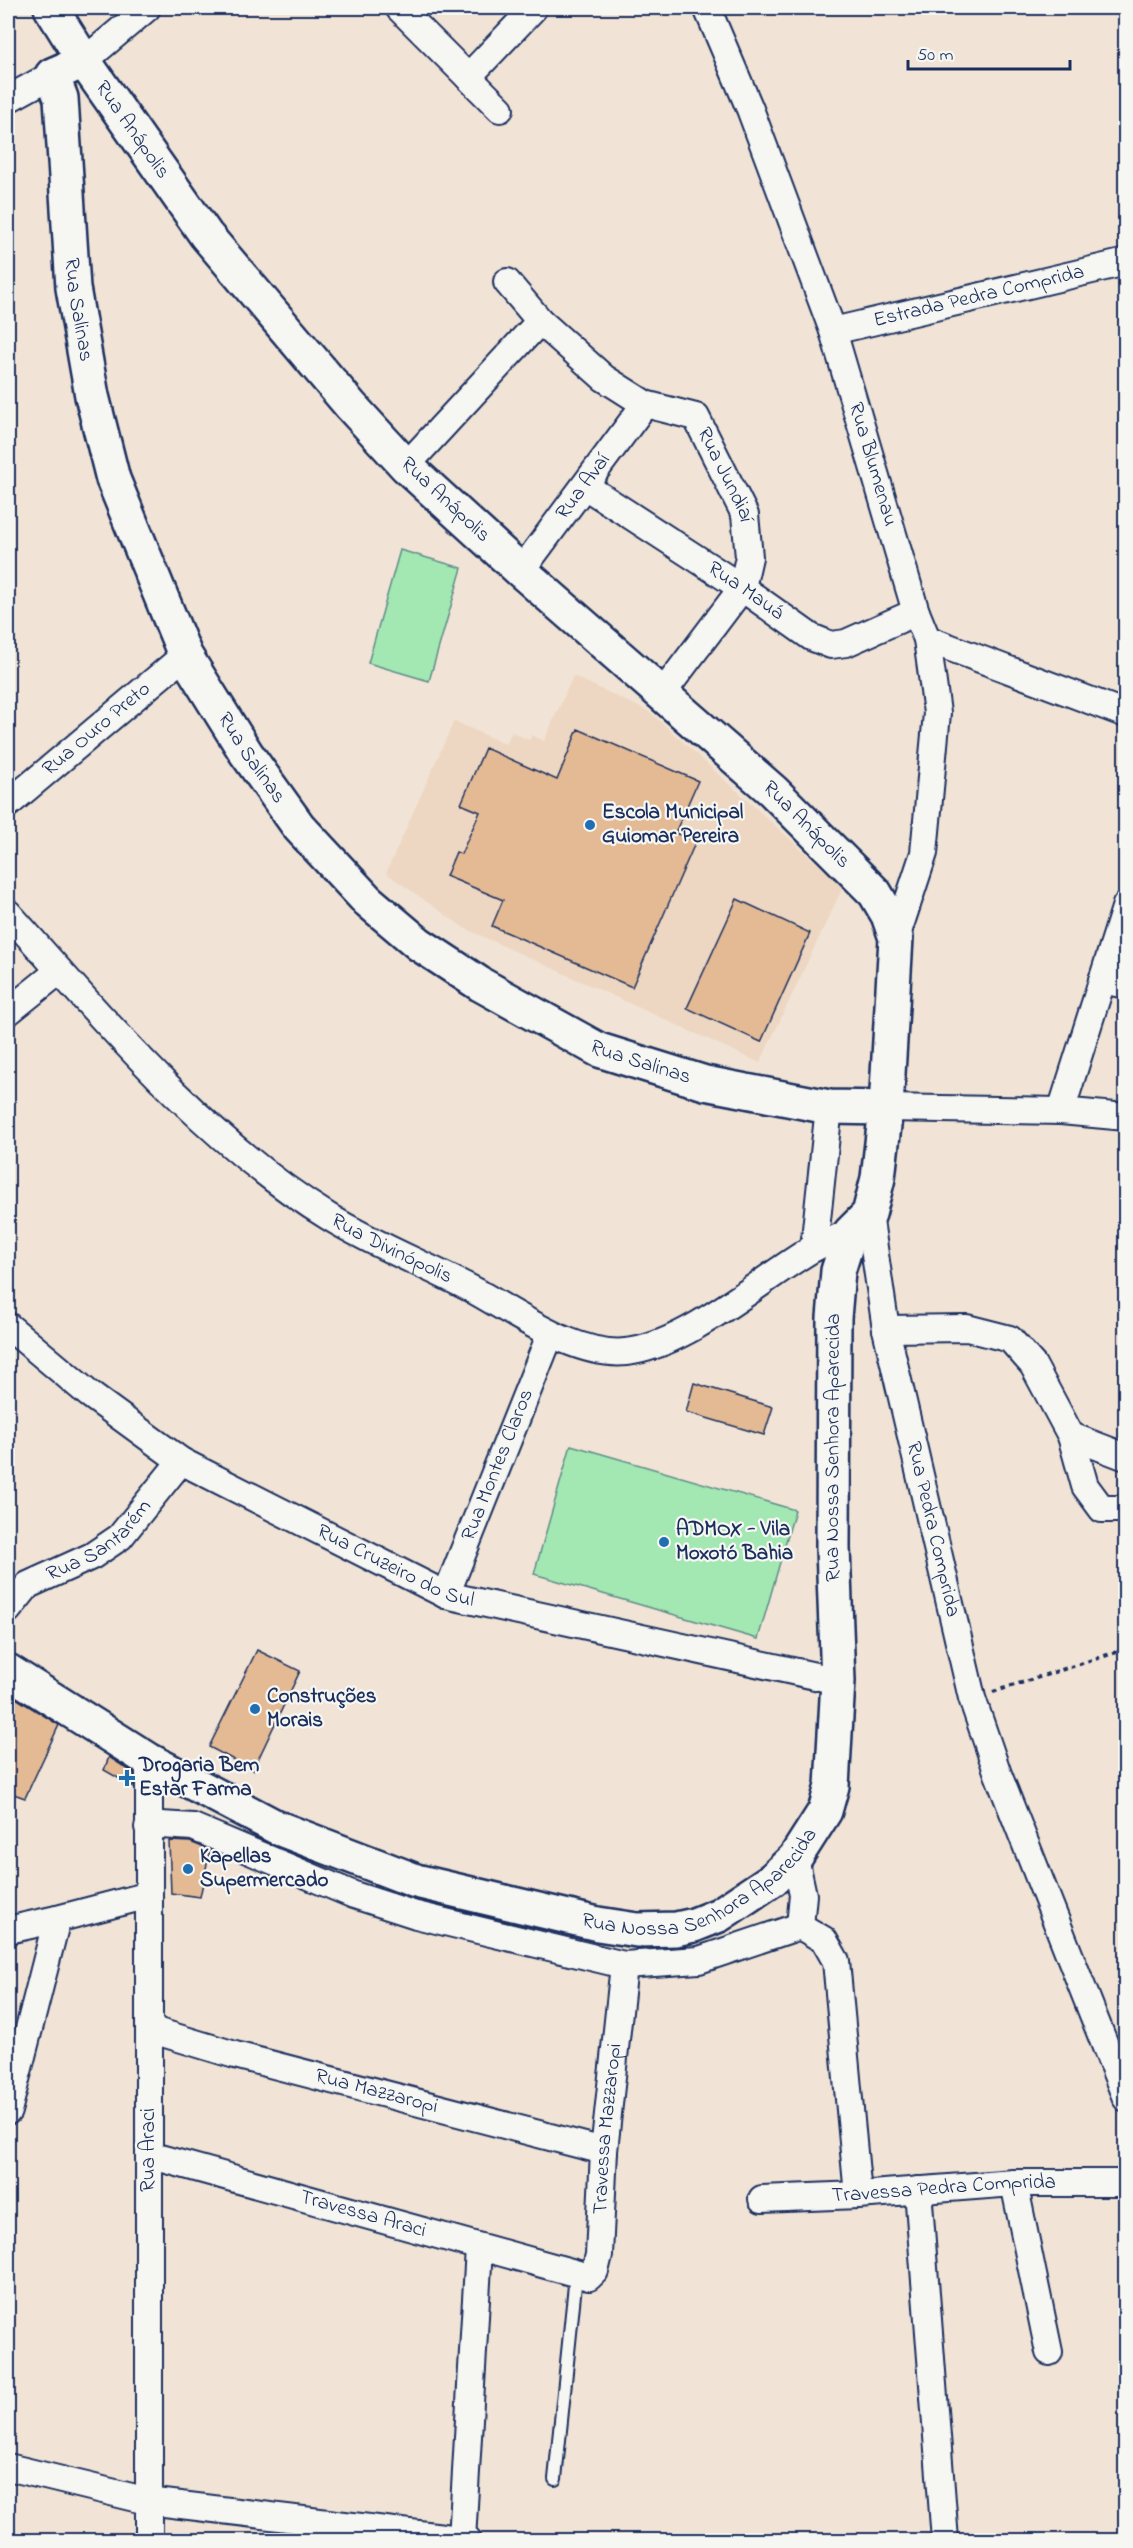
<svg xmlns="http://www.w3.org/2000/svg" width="1133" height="2548" viewBox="0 0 1133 2548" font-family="'Indie Flower',sans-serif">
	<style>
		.built { fill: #edd7c2 }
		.green { fill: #a3e8b3; stroke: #5f8c88; stroke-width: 1.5 }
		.building { fill: #e4ba94; stroke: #1b2f5e; stroke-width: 1.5 }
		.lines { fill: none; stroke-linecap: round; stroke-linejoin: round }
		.lane-casing { stroke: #1b2f5e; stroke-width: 16 }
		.street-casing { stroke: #1b2f5e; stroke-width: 30 }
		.secondary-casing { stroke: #1b2f5e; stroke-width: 38 }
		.path { stroke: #1b2f5e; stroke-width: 4; stroke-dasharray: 4.5 4.5; stroke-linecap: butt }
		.lane { stroke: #f6f6f2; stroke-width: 12 }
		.street { stroke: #f6f6f2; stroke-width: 26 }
		.secondary { stroke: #f6f6f2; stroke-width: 33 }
		.poi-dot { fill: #1f6fb2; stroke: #f6f6f2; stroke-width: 2 }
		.labels { text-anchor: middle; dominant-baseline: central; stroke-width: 4.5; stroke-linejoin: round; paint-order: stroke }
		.street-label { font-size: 21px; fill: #1b2f5e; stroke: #f6f6f2 }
		.poi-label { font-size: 21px; font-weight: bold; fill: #1b2f5e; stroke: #f6f6f2; text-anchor: start }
	</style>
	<rect width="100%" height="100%" fill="#f1e4d6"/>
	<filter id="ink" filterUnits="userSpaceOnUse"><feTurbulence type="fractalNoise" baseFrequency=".0167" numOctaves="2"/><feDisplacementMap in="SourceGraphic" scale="12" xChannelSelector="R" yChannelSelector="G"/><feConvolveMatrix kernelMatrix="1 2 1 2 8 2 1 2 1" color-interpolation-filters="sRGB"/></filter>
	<g filter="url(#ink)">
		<path class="built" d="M573,676L650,712L843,887L760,1063L464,928L386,873L454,721L505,744L512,732L529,740L532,735L544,741Z"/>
		<path class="green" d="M400,550L462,568L429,681L368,663Z
			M571,1445L795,1510L758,1639L534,1574Z"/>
		<path class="building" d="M578,729L698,781L675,833L696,841L632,987L492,926L503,900L446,876L456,852L461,854L480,812L461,804L485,748L557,780Z
			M737,899L810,933L761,1042L687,1008Z
			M694,1383L773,1407L764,1435L686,1412Z
			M257,1650L300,1671L253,1770L209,1747Z
			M8,1693L59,1725L25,1798L8,1792Z
			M109,1757L134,1773V1787L104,1770Z
			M169,1841L190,1842L210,1850L200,1897L171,1893Z"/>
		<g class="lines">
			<g class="lane-casing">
				<path id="lane" d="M555,2479L576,2275"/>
			</g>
			<g class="street-casing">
				<g id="street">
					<path d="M399,8L500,109"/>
					<path id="s1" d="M707,8L750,109L833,331L916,612L927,639L937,713L924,853L896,938"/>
					<path d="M84,61L147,8"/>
					<path d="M468,77L533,9"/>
					<path d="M8,99L52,75"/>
					<path id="s2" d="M507,282L540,321L604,378L645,404L696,417L745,515L749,557L742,588L662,694"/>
					<path id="s3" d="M833,331L1126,262"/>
					<path d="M406,466L540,321"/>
					<path id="s4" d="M585,486L742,588L811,637L831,645L846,643L916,612"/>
					<path id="s5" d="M521,571L645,404"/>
					<path d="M927,639L1126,714"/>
					<path id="s6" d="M8,804L185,655"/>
					<path id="s7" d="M8,913C104,1020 205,1141 329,1217C376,1246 429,1266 477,1292C520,1316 582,1361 633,1351C693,1340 758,1281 812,1249C823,1243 837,1238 850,1233"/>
					<path d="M1102,980L1126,985"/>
					<path d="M8,1012L59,971"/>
					<path d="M886,1108L1061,1111L1126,1117"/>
					<path d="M1061,1111L1126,905"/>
					<path id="s8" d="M869,1214L886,1329L972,1698L998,1774L1126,2098"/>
					<path d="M814,1248L829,1107"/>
					<path id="s9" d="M8,1326L89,1394L181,1461L446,1595L838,1681"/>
					<path d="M886,1329L967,1328L1010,1339L1033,1365L1071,1436L1085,1486L1102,1509H1126"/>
					<path d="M1071,1436L1126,1457"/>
					<path id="s10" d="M446,1595L550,1335"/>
					<path id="s11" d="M8,1610L28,1585L92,1556L120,1537L181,1461"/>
					<path d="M149,1760V2540"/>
					<path d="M148,1827L161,1825L193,1827L354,1895L416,1915L624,1965L699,1960L800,1926L824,1940L836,1961L858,2195"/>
					<path d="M795,1858L803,1895L800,1926"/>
					<path d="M8,1930L57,1919L149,1895"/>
					<path id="s12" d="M149,2029L235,2055L604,2151"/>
					<path d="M8,2111L57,1919"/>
					<path id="s13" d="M149,2155L589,2277L595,2271L599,2255L604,2151L624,1965"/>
					<path d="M1014,2183L1049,2352"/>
					<path d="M918,2190L945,2540"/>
					<path id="s14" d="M762,2199L858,2195L1014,2183H1126"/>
					<path d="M8,2467L148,2501L468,2540"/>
					<path d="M462,2540L479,2248"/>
				</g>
			</g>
			<g class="secondary-casing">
				<g id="secondary">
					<path id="s15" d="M84,61L52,75L61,98L73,288L92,396L113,479L185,655L246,753L299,827L367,900L419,944L480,984L599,1050L705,1083L829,1107L886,1108"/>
					<path id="s16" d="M8,1671L149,1760L278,1828L416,1881L598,1924L637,1930L676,1929L694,1925L719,1915L773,1879L795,1858L825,1811L832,1786L838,1681L833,1548L834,1318L838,1271L850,1233L869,1214L878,1178L886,1108L896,938L888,915L875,893L773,791L521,571L406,466L351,406L206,235L84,61L51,8"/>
				</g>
			</g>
			<path class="path" d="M993,1692L1126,1649"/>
			<use href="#lane" class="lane"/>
			<use href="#street" class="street"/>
			<use href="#secondary" class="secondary"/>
		</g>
	</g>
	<g class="poi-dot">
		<circle cx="590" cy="825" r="6"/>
		<circle cx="664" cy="1542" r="6"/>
		<circle cx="255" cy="1709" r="6"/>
		<path d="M124 1769h6v6h6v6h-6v6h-6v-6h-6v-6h6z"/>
		<circle cx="188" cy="1869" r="6"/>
	</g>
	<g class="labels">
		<g class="street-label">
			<text transform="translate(132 130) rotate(55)">Rua Anápolis</text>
			<text stroke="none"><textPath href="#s3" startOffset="150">Estrada Pedra Comprida</textPath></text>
			<text stroke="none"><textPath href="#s15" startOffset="272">Rua Salinas</textPath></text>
			<text stroke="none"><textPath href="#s1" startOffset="486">Rua Blumenau</textPath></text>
			<text stroke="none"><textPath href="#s2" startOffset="303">Rua Jundiaí</textPath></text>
			<text stroke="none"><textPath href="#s5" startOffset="105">Rua Avaí</textPath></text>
			<text transform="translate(445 500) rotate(43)">Rua Anápolis</text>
			<text stroke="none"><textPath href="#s4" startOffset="192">Rua Mauá</textPath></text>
			<text stroke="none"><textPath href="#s6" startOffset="116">Rua Ouro Preto</textPath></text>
			<text stroke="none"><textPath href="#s15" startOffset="758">Rua Salinas</textPath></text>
			<text transform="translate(806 825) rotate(45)">Rua Anápolis</text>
			<text stroke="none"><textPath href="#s15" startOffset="1262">Rua Salinas</textPath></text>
			<text stroke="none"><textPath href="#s7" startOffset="514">Rua Divinópolis</textPath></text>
			<text stroke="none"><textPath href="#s16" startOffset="1287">Rua Nossa Senhora Aparecida</textPath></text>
			<text stroke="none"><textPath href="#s10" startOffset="140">Rua Montes Claros</textPath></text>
			<text stroke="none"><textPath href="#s8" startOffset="322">Rua Pedra Comprida</textPath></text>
			<text stroke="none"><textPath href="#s11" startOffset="117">Rua Santarém</textPath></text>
			<text stroke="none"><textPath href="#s9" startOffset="459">Rua Cruzeiro do Sul</textPath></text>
			<text stroke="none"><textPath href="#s16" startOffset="765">Rua Nossa Senhora Aparecida</textPath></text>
			<text stroke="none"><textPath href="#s12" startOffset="236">Rua Mazzaropi</textPath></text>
			<text stroke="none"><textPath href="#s13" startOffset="608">Travessa Mazzaropi</textPath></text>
			<text transform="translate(149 2150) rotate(-90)">Rua Araci</text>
			<text stroke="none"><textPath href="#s14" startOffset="182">Travessa Pedra Comprida</textPath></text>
			<text stroke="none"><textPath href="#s13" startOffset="222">Travessa Araci</textPath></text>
		</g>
		<g class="poi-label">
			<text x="602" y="813">Escola Municipal<tspan x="602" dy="24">Guiomar Pereira</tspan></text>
			<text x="676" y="1530">ADMOX - Vila<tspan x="676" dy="24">Moxotó Bahia</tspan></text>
			<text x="267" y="1697">Construções<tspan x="267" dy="24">Morais</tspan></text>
			<text x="139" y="1766">Drogaria Bem<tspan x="139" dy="24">Estar Farma</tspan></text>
			<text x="200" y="1857">Kapellas<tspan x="200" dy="24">Supermercado</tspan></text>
		</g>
	</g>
	<rect width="1133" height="2548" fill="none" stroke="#f6f6f2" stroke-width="30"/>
	<rect x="15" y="15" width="1103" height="2518" fill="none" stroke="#1b2f5e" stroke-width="2" filter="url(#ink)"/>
	<path d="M908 60v9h162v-9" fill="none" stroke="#1b2f5e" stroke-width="3"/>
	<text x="917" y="60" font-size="18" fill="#1b2f5e" stroke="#f6f6f2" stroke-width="4.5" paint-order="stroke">50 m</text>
</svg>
